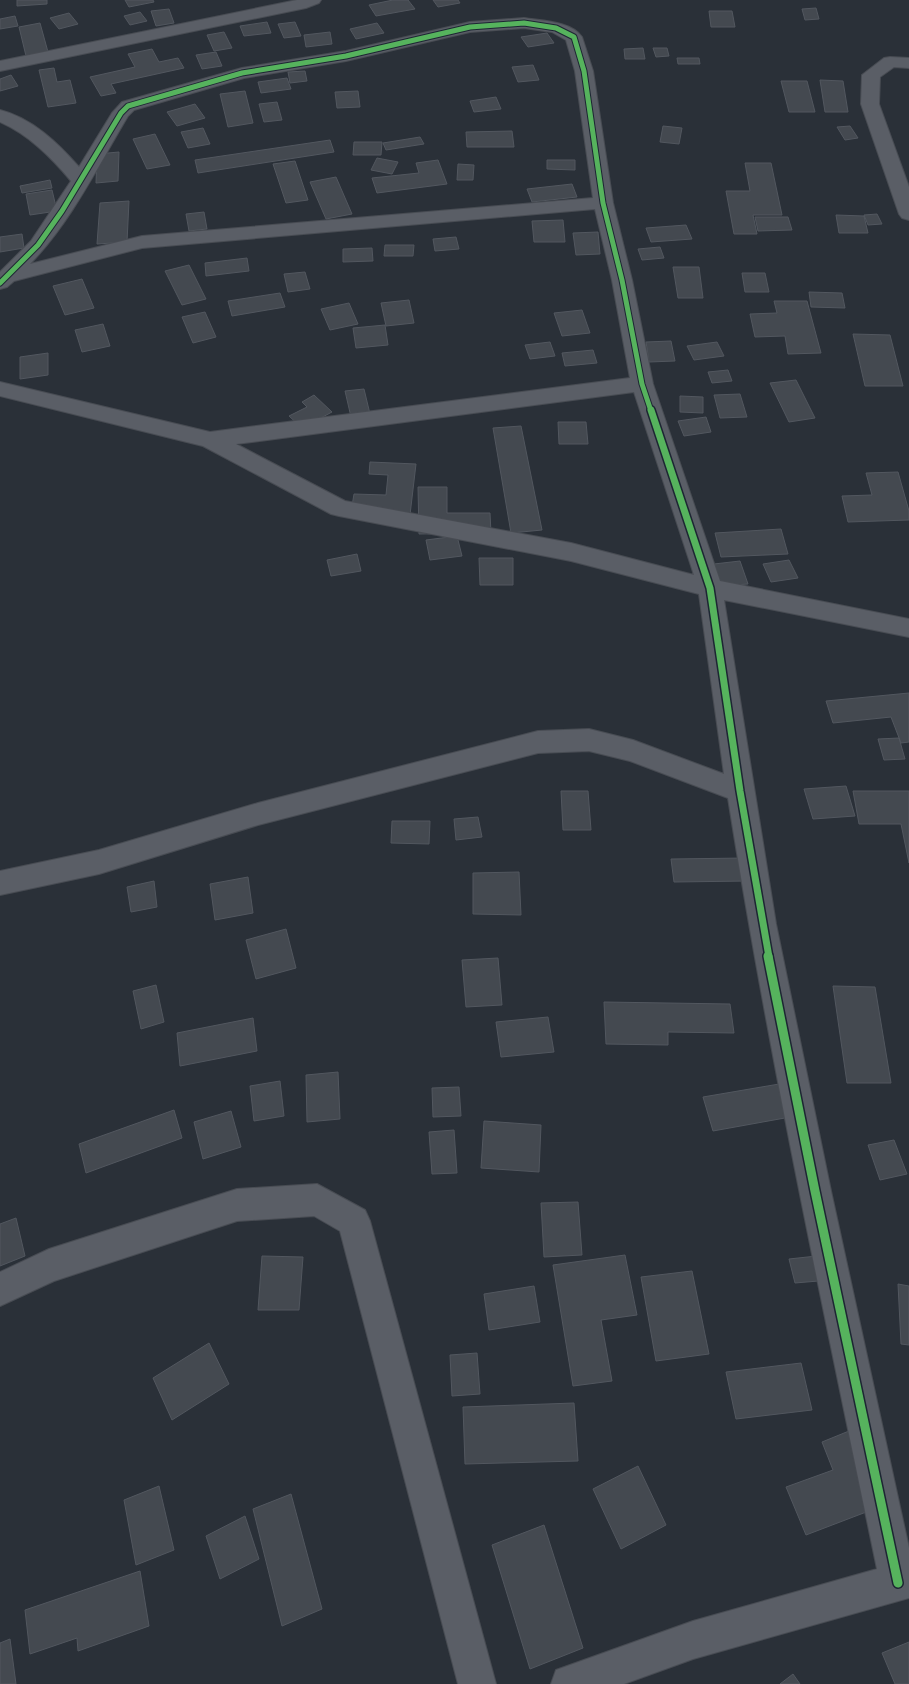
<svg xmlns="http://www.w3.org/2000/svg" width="909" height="1684" viewBox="0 0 909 1684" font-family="Rubik,sans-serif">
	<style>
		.building { fill: #444950; stroke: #52575f }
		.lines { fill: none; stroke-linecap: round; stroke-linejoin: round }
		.minor-casing { stroke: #484c53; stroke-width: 2 }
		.minor { fill: #5a5e66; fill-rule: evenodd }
		.cycleway-far2-casing { stroke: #1d2633; stroke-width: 7 }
		.cycleway-far1-casing { stroke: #1d2633; stroke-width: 10 }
		.cycleway-casing { stroke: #1d2633; stroke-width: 12 }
		.cycleway-far2 { stroke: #56b35d; stroke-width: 5 }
		.cycleway-far1 { stroke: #56b35d; stroke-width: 7 }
		.cycleway { stroke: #56b35d; stroke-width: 9 }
	</style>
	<rect width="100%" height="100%" fill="#2a3038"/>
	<path class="building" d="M17,0H47V4L17,6Z
		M125,0H153L154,2L129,7Z
		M393,0H408L415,9L376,16L369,5Z
		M433,0H458L460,3L438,7Z
		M816,8L819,19L805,20L802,9Z
		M169,9L174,23L156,26L151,11Z
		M709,11H732L735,27H711Z
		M140,12L147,21L130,25L124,16Z
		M69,13L78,24L59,29L50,18Z
		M15,16L18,26L0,29V19Z
		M267,22L271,33L244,36L240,26Z
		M295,22L301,36L284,38L278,24Z
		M40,23L48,52L26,56L19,27Z
		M377,23L384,33L356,39L350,29Z
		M224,32L232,48L214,51L207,35Z
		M330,32L332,44L306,47L304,35Z
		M547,33L554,43L528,47L521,37Z
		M643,48L645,59H625L624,49Z
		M653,48H667L669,56L656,57Z
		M152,49L159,62L178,58L184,68L111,84L116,93L101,96L90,77L135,67L128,54Z
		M216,52L222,66L202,69L196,55Z
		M677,58H699L700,64H678Z
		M533,65L539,80L518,82L512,67Z
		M54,68L57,82L70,80L76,103L48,107L39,70Z
		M305,71L307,81L290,83L288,72Z
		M11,75L18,86L0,91V79Z
		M287,78L291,89L261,93L258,82Z
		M820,80L843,81L848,112H825Z
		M781,81H807L815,112H789Z
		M245,91L253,123L228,127L220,94Z
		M358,91L360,107L337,108L335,92Z
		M496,97L501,109L474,112L470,101Z
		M277,102L282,120L264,122L259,104Z
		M195,104L205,118L177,126L167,112Z
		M663,126L682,128L679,144L660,142Z
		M850,126L858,138L845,140L837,127Z
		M203,128L210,144L188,148L181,132Z
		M512,131L514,147H467L466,132Z
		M155,134L170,165L147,169L133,139Z
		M420,137L424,144L386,150L383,143Z
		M330,140L334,152L198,173L195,160Z
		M354,142H382L381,155H353Z
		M119,152L118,181L96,183L97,154Z
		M377,158L398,162L392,174L371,170Z
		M438,160L447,184L377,193L372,178L419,173L416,163Z
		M547,160H575V170L547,169Z
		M295,161L308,200L286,203L273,164Z
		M745,163H771L782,215H753L757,234H734L726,191H750Z
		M458,164L474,165L473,180H457Z
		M336,177L352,214L326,219L310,182Z
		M50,180L52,188L22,193L20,186Z
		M572,184L577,197L532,202L527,189Z
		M52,190L57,211L30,215L26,194Z
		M129,201L127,242L97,244L100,203Z
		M204,212L207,229L189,231L186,214Z
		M877,214L882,224L868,225L864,215Z
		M836,215L864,216L868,233H839Z
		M755,217H788L792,230L758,231Z
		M563,220L565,242H534L532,221Z
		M686,225L692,239L651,242L646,228Z
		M598,232L600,254L576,255L573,233Z
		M22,234L24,248L0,252V237Z
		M456,237L459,249L435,251L433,239Z
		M385,245H414L413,256H384Z
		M660,247L664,258L642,260L638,249Z
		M372,248L373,261L343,262V249Z
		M247,258L249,271L206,276L205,263Z
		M189,265L206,299L182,305L165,271Z
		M673,267H699L703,298H678Z
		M305,272L310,289L288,292L284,274Z
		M742,273H765L769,292H745Z
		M82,279L94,308L65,315L53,286Z
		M809,292L842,293L845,308L811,307Z
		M280,293L285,307L232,316L228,301Z
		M409,300L414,323L386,326L381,303Z
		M774,301H807L821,353L788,354L785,336L755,337L750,314L777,313Z
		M349,303L358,324L330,330L321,309Z
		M582,310L590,333L562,336L554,313Z
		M205,312L216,337L193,343L182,317Z
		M103,324L110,346L82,352L75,330Z
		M385,325L388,345L356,348L353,328Z
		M853,334L890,335L903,386H865Z
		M671,341L675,361L649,362L646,342Z
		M550,342L555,356L530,359L525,345Z
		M717,342L724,356L694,360L687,346Z
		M593,350L597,363L565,366L562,353Z
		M48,353V375L20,379V357Z
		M728,370L732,381L712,383L708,372Z
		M796,380L815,418L789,422L770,383Z
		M364,389L370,414L351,417L345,391Z
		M740,394L747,417L720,418L714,395Z
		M314,395L332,412L302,428L289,416L307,407L302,402Z
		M680,396L703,397V413L680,412Z
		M706,417L711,432L684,436L678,421Z
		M558,422H586L588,444H559Z
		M521,426L542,530L511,533L493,428Z
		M370,462L416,464L410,515L351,512L354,494L386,495L388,475L369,474Z
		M898,472L909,511V520L848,522L842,496L872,495L866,473Z
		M418,487H447V513H490L491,533L419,534Z
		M781,529L788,554L721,557L715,533Z
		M457,536L462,556L430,560L426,540Z
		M357,554L361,571L331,576L327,560Z
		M479,558H513V585H480Z
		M789,560L798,578L771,582L763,564Z
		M740,561L748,584L721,586L714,564Z
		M909,693V742L901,743L891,717L833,723L826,701Z
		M899,738L905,759L884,760L878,739Z
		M846,786L855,816L813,819L804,789Z
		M561,791H588L591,830H563Z
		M853,791H909V863L901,824H859Z
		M478,817L482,837L456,840L454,819Z
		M392,821H430L429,844L391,843Z
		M745,858L748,881L674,882L671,859Z
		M519,872L521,915L473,914V873Z
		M248,877L253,913L215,920L210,884Z
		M154,881L157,907L131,912L127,887Z
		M286,929L296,968L256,979L246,940Z
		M498,958L502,1005L466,1007L462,960Z
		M156,985L164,1022L141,1029L133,991Z
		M833,986L875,987L891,1083H847Z
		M604,1002L730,1004L734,1033L668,1032V1045L606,1044Z
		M548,1017L554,1052L501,1057L496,1022Z
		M253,1018L257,1051L180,1066L177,1033Z
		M338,1072L340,1119L307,1122L306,1075Z
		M280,1081L284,1116L254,1121L250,1086Z
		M785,1083L796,1116L713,1131L703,1097Z
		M459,1087L461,1116L433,1117L432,1088Z
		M174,1110L182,1138L86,1173L79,1144Z
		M231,1111L241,1147L203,1159L194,1122Z
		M484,1121L541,1125L539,1172L481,1168Z
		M454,1130L457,1173L432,1174L429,1132Z
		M894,1140L907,1174L880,1180L868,1145Z
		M578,1202L582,1255L544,1257L541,1203Z
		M16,1218L25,1256L0,1266V1224Z
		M835,1254L842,1279L795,1283L789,1259Z
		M625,1255L637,1315L601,1320L612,1381L573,1386L553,1265Z
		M262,1256L303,1257L299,1310H258Z
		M692,1271L709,1354L656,1361L641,1277Z
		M898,1284L909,1286V1345L901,1344Z
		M534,1286L540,1322L489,1330L484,1294Z
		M209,1343L229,1384L172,1420L153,1378Z
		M477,1353L480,1394L452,1396L450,1355Z
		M801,1363L812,1410L736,1419L726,1372Z
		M574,1403L578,1461L465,1464L463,1407Z
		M849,1431L882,1506L806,1535L786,1487L833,1470L822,1442Z
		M638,1466L666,1525L621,1549L593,1489Z
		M159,1486L174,1550L136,1565L124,1500Z
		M291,1494L322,1609L282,1626L253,1509Z
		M245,1516L259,1559L220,1579L206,1536Z
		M544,1525L583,1648L530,1669L492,1545Z
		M140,1571L149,1626L78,1651L77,1638L30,1654L25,1610Z
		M10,1639L16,1684H0V1643Z
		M909,1642V1684H895L882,1653Z
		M793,1674L800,1684H780Z"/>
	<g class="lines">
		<g class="minor-casing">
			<path id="minor" d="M297,0H321L319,3L306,8L0,71V61Z
				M524,18C541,21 571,21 582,37L593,71L613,203L632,280L653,384L720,581L909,619V637L724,600L776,924L831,1191L909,1548V1598L693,1659L624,1684H551L556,1670L693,1621L877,1569C824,1313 769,1057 728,798L630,761L589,751L538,753L258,825L99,874L0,895V871L99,850L258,803L538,731L589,729L633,740L724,774L699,594L571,561L339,516L331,514L203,446L0,396V382L210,432L630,378L612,280L595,209L142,248L14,281L7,287L0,289V272L31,241L71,181C51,157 29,135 0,122V110C32,118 58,143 79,167L112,113L122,102L242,68L346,51L470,22ZM524,28L552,32L566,40L575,71L593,198L142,236L30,264C71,222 98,166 128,116L134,110L244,78L346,61L470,32ZM634,392L694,575L571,543L345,501L236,444Z
				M890,57L909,58V68L894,67L880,77L879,104L909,187V220L902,218L899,214L861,104L862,75L884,58Z
				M317,1184L365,1210L370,1221L496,1684H458L340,1231L314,1216L237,1221L54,1281L0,1306V1272L49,1249L237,1189Z"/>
		</g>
		<use href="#minor" class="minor"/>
		<g class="cycleway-far2-casing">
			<path id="cycleway-far2" d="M0,283L38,245L62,211L121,113L128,106L242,73L346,56L470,27L524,23L556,28L574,37L584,71L603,203L622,280L642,384L651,411"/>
		</g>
		<g class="cycleway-far1-casing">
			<path id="cycleway-far1" d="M651,410L710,588L740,791L769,957"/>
		</g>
		<g class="cycleway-casing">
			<path id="cycleway" d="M768,956L815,1191L898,1583"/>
		</g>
		<use href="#cycleway-far2" class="cycleway-far2"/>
		<use href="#cycleway-far1" class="cycleway-far1"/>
		<use href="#cycleway" class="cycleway"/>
	</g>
</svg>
